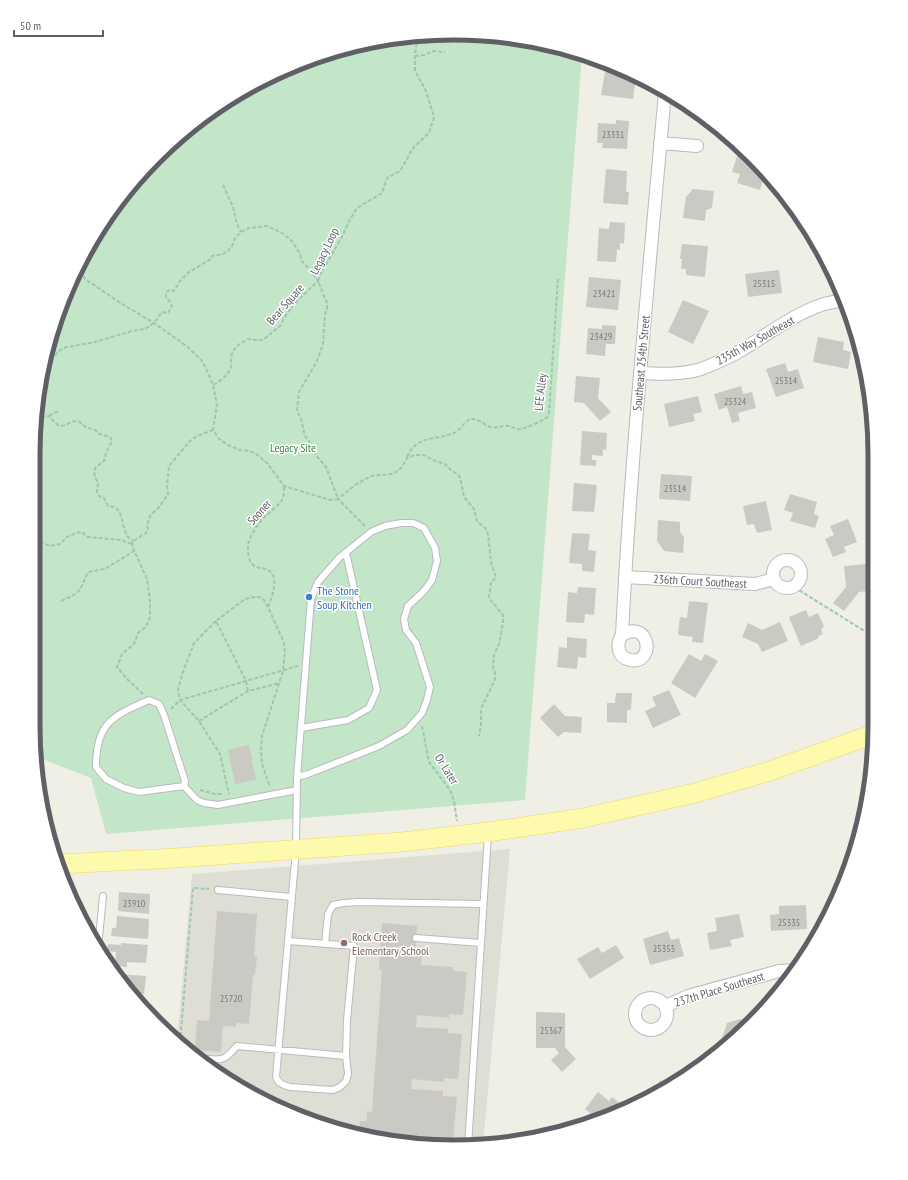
<svg xmlns="http://www.w3.org/2000/svg" width="908" height="1180" viewBox="0 0 908 1180" font-family="'PT Sans Narrow',sans-serif">
	<style>
		.education { fill: #dfded4 }
		.green { fill: #c4e6c8 }
		.building { fill: #cbc9c3 }
		.lines { fill: none; stroke-linecap: round; stroke-linejoin: round }
		.service-casing { stroke: #b8babf; stroke-width: 8 }
		.minor-casing { stroke: #b8babf; stroke-width: 14 }
		.primary-casing { stroke: #eed761; stroke-width: 20 }
		.path { stroke: #9dc7ae; stroke-width: 2; stroke-dasharray: 4 2; stroke-linecap: butt }
		.service { stroke: #fff; stroke-width: 6 }
		.minor { stroke: #fff; stroke-width: 12 }
		.primary { stroke: #fdfaae; stroke-width: 19 }
		.shop-dot { fill: #3f7fe0; stroke: #fff; stroke-width: 1.5 }
		.education-dot { fill: #8d6e63; stroke: #fff; stroke-width: 1.5 }
		.labels { text-anchor: middle; dominant-baseline: central; stroke-width: 3; stroke-linejoin: round; paint-order: stroke }
		.number-label { font-size: 10px; fill: #797a7d }
		.street-label { font-size: 12px; fill: #5e6066; stroke: #fff }
		.park-label { font-size: 12px; fill: #378344; stroke: #fff }
		.shop-label { font-size: 12px; fill: #366cbe; stroke: #fff; text-anchor: start }
		.education-label { font-size: 12px; fill: #785e54; stroke: #fff; text-anchor: start }
		.rim { fill: none; stroke: #5e6066; stroke-width: 5 }
	</style>
	<rect width="100%" height="100%" fill="#efefe6"/>
	<path class="education" d="M510,849L483,1145L454,1147L345,1133L244,1091L177,1039L192,874Z"/>
	<path class="green" d="M454,33L536,41L582,55L525,800L106,834L91,778L37,757L33,726L34,427L47,345L77,268L120,198L176,138L220,104L293,65L372,41Z"/>
	<path class="building" d="M606,66L621,68L636,76L633,99L601,95Z
		M616,120L629,121L627,149L602,148L603,143H597L598,123L616,124Z
		M738,153L753,158L765,173L760,190L737,183L740,174L732,172Z
		M606,169L627,171L626,192H629L628,205L603,203Z
		M693,189L714,191L712,208L706,210L705,221L683,218L686,197Z
		M610,222L625,223L624,244L620,243V250L617,249L616,262L597,261L599,228L609,229Z
		M682,244L708,246L705,277L686,275V269H681L682,259H680Z
		M779,270L782,293L748,297L745,274Z
		M589,277L621,280L618,310L586,307Z
		M683,300L709,311L693,344L668,332Z
		M602,325L616,326L615,344H606L605,356L586,354L588,328L602,329Z
		M818,337L844,342L843,350L851,352L848,369L813,362Z
		M785,363L788,372L798,369L804,388L776,397L766,369Z
		M576,376L600,378L598,398L611,412L600,421L584,403L574,402Z
		M741,386L743,394L752,392L756,408L738,413L740,421L732,423L727,407L719,410L714,394Z
		M698,396L702,412L693,414L695,421L669,427L664,404Z
		M582,431L607,433L606,450L603,449V456L592,455V460H596V466L580,465Z
		M661,474L692,476L690,501L659,499Z
		M574,483L597,485L594,512L572,511Z
		M790,494L817,502L814,514L819,516L815,528L790,521L793,513L784,510Z
		M766,501L772,530L757,533L754,524L747,525L743,506Z
		M848,519L857,542L844,547L846,552L833,557L825,539L834,535L830,526Z
		M658,520L680,522V532L684,537L683,553L664,551L657,541Z
		M572,533L590,534L588,550L596,551L594,572L582,571V564L569,563Z
		M866,564L869,591L859,592L844,611L833,603L846,587L844,566Z
		M578,587L596,588L594,615L585,614L584,623L566,622L568,592L577,593Z
		M689,601L708,603L703,643L692,642L693,637L678,635L680,617L687,618Z
		M806,610L809,617L818,613L824,627L821,629L823,634L818,636L819,638L801,646L789,617Z
		M780,622L788,641L762,652L758,644L742,637L748,623L762,630Z
		M567,637L587,639L586,658L578,657L577,669L557,667L559,647L567,648Z
		M689,654L701,661L705,654L718,661L695,698L671,683Z
		M669,690L681,715L653,728L645,711L656,706L652,697Z
		M616,693H632L631,710H627V723L607,722V703H615Z
		M554,704L565,716L582,717L581,733L564,732L558,737L540,718Z
		M249,745L256,780L235,784L228,750Z
		M119,892L150,894L149,914L118,911Z
		M806,905L807,929L771,931L770,915L779,914V906Z
		M217,911L257,914L254,956H257L255,975H253L249,1024L236,1023V1027L223,1026L221,1052L195,1050L197,1020L209,1021Z
		M739,914L744,937L730,940L732,946L710,950L707,933L717,931L715,918Z
		M117,916L149,919L148,939L111,936L112,928H116Z
		M382,923L417,926L415,953H422L421,965L453,967V971L467,972L463,1015L449,1014V1018L417,1015L416,1027L448,1029V1033L462,1034L458,1079L444,1078V1082L412,1079L411,1089L443,1091V1096L457,1097L453,1141L439,1140V1144L416,1142L359,1134L360,1121H367V1111L372,1112L382,970H379Z
		M668,931L671,940L679,938L684,956L650,965L643,939Z
		M121,943L148,945L146,963L127,962V967L115,966L116,952L107,951L108,944L121,945Z
		M616,945L624,958L590,979L577,959L598,947L602,953Z
		M118,974L146,976L144,994L133,993Z
		M536,1012L565,1013V1047L576,1059L562,1072L551,1060L559,1053L555,1048H536Z
		M740,1019L752,1023L728,1043L721,1041L727,1023Z
		M685,1077V1078L660,1090L659,1081Z
		M598,1092L609,1101L612,1097L625,1107L599,1120L585,1109Z"/>
	<g class="lines">
		<g class="service-casing">
			<path id="service" d="M149,700L159,704L164,715L185,781L184,786L139,792L124,788L106,779L96,767C96,723 112,716 149,700Z
				M301,728L348,720L369,708L377,690L346,553
				M184,786L197,800L204,803L218,805L297,790
				M218,890L292,897
				M416,938L481,943
				M288,941L276,1077C279,1084 283,1085 290,1087L333,1090L340,1087L346,1081L348,1074L346,1056L347,1020L354,946L288,941L296,850L297,777L311,599L318,582L339,558L371,532L385,526L401,523H413L424,528L435,548L437,561L432,580L424,591L408,606L404,619L406,630L416,643L430,687L427,700L422,713L407,730L379,746L308,774L297,777
				M325,944L328,914L333,905L343,903L359,902L483,904
				M98,948L103,896
				M209,1064V1059C225,1061 227,1057 237,1046L346,1056
				M468,1146L488,834"/>
		</g>
		<g class="minor-casing">
			<path id="minor" d="M660,143L697,146
				M640,373C660,374 681,375 701,369C714,364 728,358 740,351C768,335 811,300 844,301
				M773 574a14 14 0 1 1 28 0a14 14 0 1 1-28 0Z
				M625,577L755,584L774,579
				M622,635C650,618 656,665 630,660C617,657 616,644 622,635C631,454 649,273 665,92
				M635 1014a16 16 0 1 1 32 0a16 16 0 1 1-32 0Z
				M666,1006L688,996L779,971L796,970"/>
		</g>
		<g class="primary-casing">
			<path id="primary" d="M59,864L176,858L402,842L488,832L583,818L695,793L770,771L871,735"/>
		</g>
		<path class="path" d="M415,56L424,55L434,51L445,52
			M223,185L233,207L237,224L241,232
			M78,265L85,279L119,302L154,323L188,347L203,362L213,385L217,404L213,430L219,439L228,445L240,450L250,451L259,456L268,464L284,486L330,500L338,499L326,467L315,454L311,444L305,436L301,419L297,411L299,392L317,361L323,344L325,314L327,309V303L318,281L320,275L343,235L349,221L357,208L382,193L387,178L400,171L407,159L412,149L429,133L434,117L426,91L415,71V56L417,37
			M45,362C54,359 55,354 63,348L95,342L132,331L145,329L154,323L162,312L168,313L172,306L170,302L166,297V292L170,290L174,291L180,281L189,272L211,259L212,256L223,254L229,250L232,246L235,238L241,232L249,228L267,226L282,233L292,241L299,252L302,261L315,276L318,281L295,303L286,315L280,326L263,340H255L248,339C241,343 235,346 232,354C230,358 232,363 231,367C228,376 220,381 213,385
			M49,416L53,413L58,412
			M35,418L49,416C52,418 54,423 58,425C65,428 70,421 76,421C81,421 82,425 86,427C89,429 92,428 95,430C98,432 96,433 100,434C105,437 110,434 112,441L106,453L104,461L96,467L94,471L95,478L98,482L97,493L99,496L104,498L108,506C111,506 115,507 117,509C125,518 121,534 133,541
			M407,457C416,435 437,440 454,433C461,430 464,421 471,419C478,418 484,425 491,427C496,428 500,426 506,426C511,425 515,430 521,429C524,429 544,420 546,418C548,417 548,415 549,413L558,279
			M365,526L338,499L355,485L371,476L392,474L398,471L402,467L407,458L415,455H424L433,460L445,464L452,471L457,474L460,477L464,497L474,509L477,521L486,529L488,534L491,562L496,578L491,582L489,598L503,615V623L499,644L494,655L493,667L495,672V679L481,709V724L479,736
			M34,544L41,542L50,546L60,544L67,537L72,535L75,533L82,532L87,537L121,540L132,544
			M794,587L866,632
			M61,601C82,592 79,591 88,572L105,569L134,551
			M268,607C272,597 280,577 268,570C263,567 257,569 253,565C248,561 248,551 248,545C250,535 260,520 268,514C273,509 280,505 283,498C284,495 284,490 284,486
			M216,621L194,643L183,672L178,689L180,700L199,721L220,754L229,794
			M248,691L246,681L216,621L245,599L254,597H259L264,600L268,607L284,643L285,652L283,671L262,736L261,751L262,764L270,787
			M143,694L128,680L117,667L122,654L134,644L138,633L146,627L150,617V601L147,579L132,546L133,541L146,533L148,529L147,525L150,516L160,506L168,494L167,486L169,466L190,441L197,436L213,430
			M171,709L180,700L298,666
			M199,721L248,691L280,683
			M422,726L429,762L450,790L454,801L457,821
			M200,790L215,794H223
			M180,1042L193,888L209,889"/>
		<use href="#service" class="service"/>
		<use href="#minor" class="minor"/>
		<use href="#primary" class="primary"/>
	</g>
	<circle class="shop-dot" cx="309" cy="597" r="4"/>
	<circle class="education-dot" cx="344" cy="943" r="4"/>
	<g class="labels">
		<g class="number-label">
			<text x="613" y="134">23331</text>
			<text x="764" y="283">25315</text>
			<text x="604" y="293">23421</text>
			<text x="601" y="336">23429</text>
			<text x="786" y="380">25314</text>
			<text x="735" y="401">25324</text>
			<text x="675" y="488">23514</text>
			<text x="134" y="903">23910</text>
			<text x="789" y="922">25335</text>
			<text x="664" y="948">25355</text>
			<text x="231" y="998">25720</text>
			<text x="551" y="1030">25367</text>
		</g>
		<g class="street-label">
			<text transform="translate(324 251) rotate(-64)">Legacy Loop</text>
			<text transform="translate(285 304) rotate(-49)">Bear Square</text>
			<text transform="translate(755 340) rotate(-29)">235th Way Southeast</text>
			<text transform="translate(641 363) rotate(-85)">Southeast 254th Street</text>
			<text transform="translate(540 392) rotate(-84)">LFE Alley</text>
			<text transform="translate(259 512) rotate(-48)">Sooner</text>
			<text transform="translate(700 581) rotate(3)">236th Court Southeast</text>
			<text transform="translate(447 769) rotate(58)">Or Later</text>
			<text transform="translate(719 989) rotate(-17)">237th Place Southeast</text>
		</g>
		<g class="park-label">
			<text x="293" y="447">Legacy Site</text>
		</g>
		<g class="shop-label">
			<text x="317" y="590">The Stone<tspan x="317" dy="14">Soup Kitchen</tspan></text>
		</g>
		<g class="education-label">
			<text x="352" y="936">Rock Creek<tspan x="352" dy="14">Elementary School</tspan></text>
		</g>
	</g>
	<path d="M0 0H908V1180H0ZM454 40H454A414 414 0 0 1 868 454V726A414 414 0 0 1 454 1140H454A414 414 0 0 1 40 726V454A414 414 0 0 1 454 40Z" fill="#fff" fill-rule="evenodd"/>
	<path class="rim" d="M454 40H454A414 414 0 0 1 868 454V726A414 414 0 0 1 454 1140H454A414 414 0 0 1 40 726V454A414 414 0 0 1 454 40Z"/>
	<path d="M14 30v6h89v-6" fill="none" stroke="#5e6066" stroke-width="2"/>
	<text x="20" y="30" font-size="12" fill="#5e6066" stroke="#ffffff" stroke-width="3" paint-order="stroke">50 m</text>
</svg>
